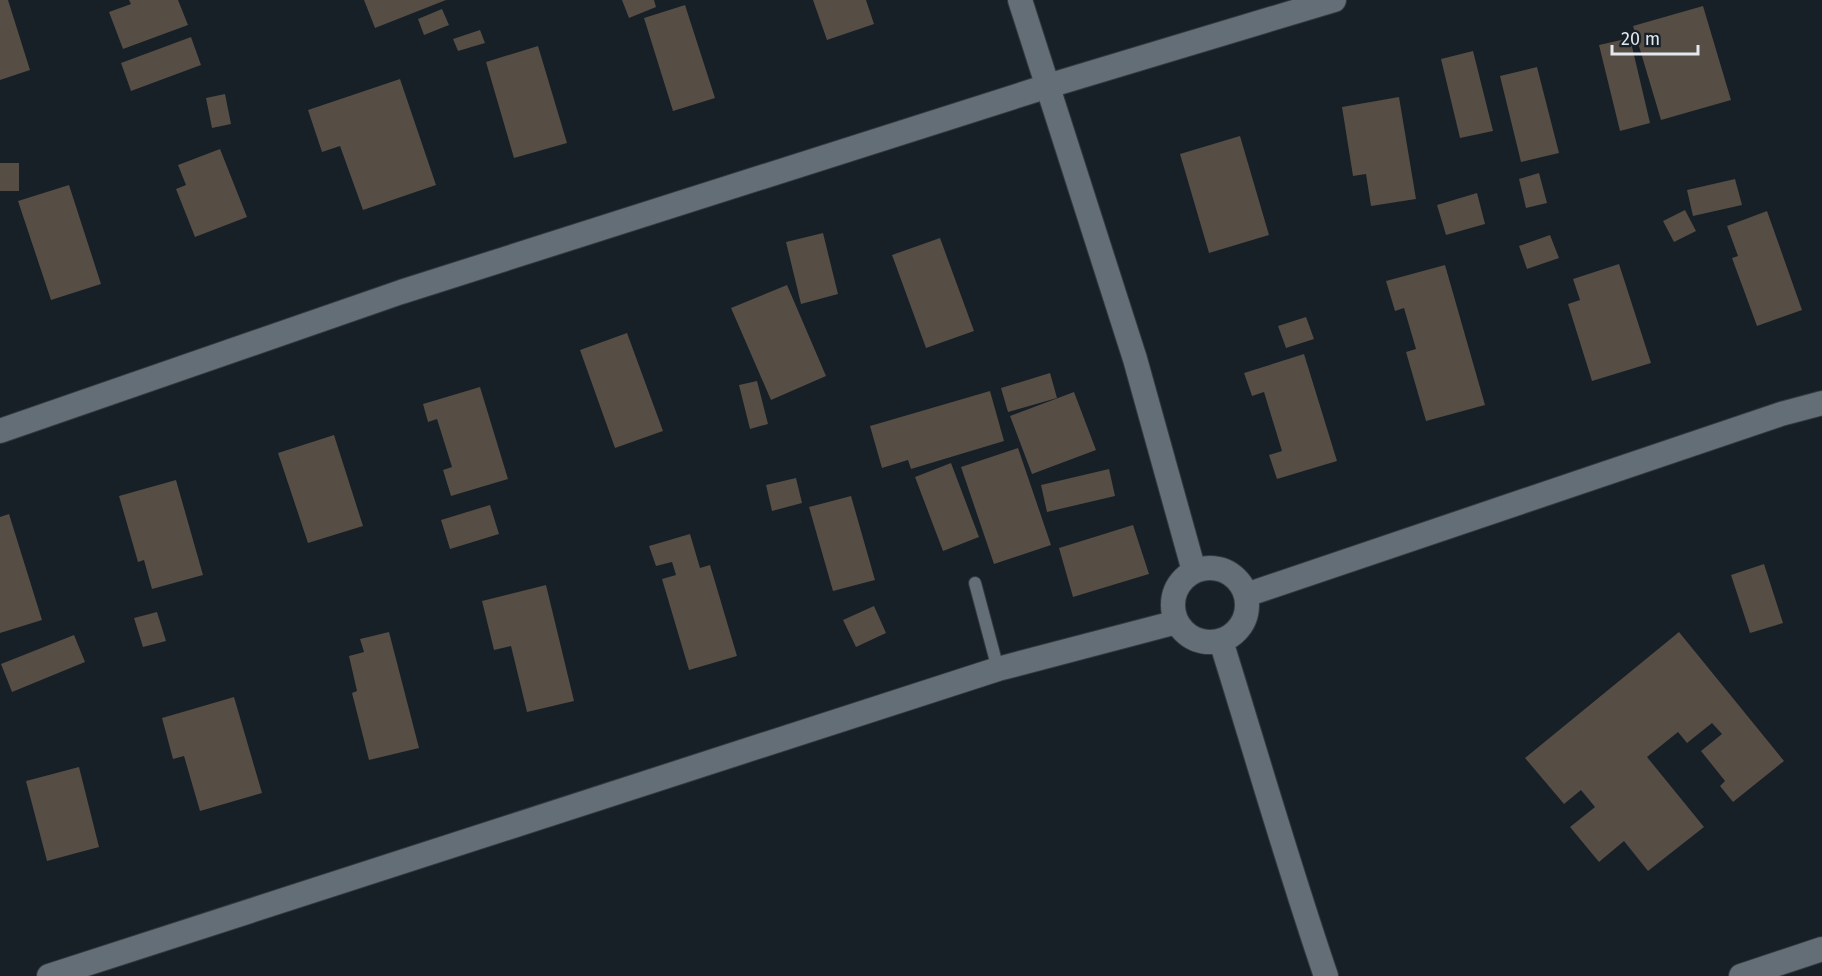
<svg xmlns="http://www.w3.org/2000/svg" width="1822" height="976" viewBox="0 0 1822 976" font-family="'Fira Sans',sans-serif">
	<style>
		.building { fill: #564d44 }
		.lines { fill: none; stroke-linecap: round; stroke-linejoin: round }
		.service-casing { stroke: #353a41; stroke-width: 14 }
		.minor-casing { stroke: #353a41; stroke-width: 26 }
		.service { stroke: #646e77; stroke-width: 12 }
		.minor { stroke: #646e77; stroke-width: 24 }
	</style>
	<rect width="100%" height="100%" fill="#171f27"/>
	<path class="building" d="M0,0H8L30,70L0,80Z
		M129,0H178L188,25L123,49L109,12L131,4Z
		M364,0H446L375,28Z
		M622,0H654L656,7L629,18Z
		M813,0H866L874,24L827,40Z
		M685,5L715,98L673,111L644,18Z
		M1703,6L1731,100L1661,120L1633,26Z
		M442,9L449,25L424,35L418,19Z
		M480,30L485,43L458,51L453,39Z
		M191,37L201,65L131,91L121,63Z
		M1630,38L1650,123L1620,131L1599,45Z
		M538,46L567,143L514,158L486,62Z
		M1473,51L1493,131L1460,138L1441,59Z
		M1537,67L1559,153L1521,162L1500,76Z
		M400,79L436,185L363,210L340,146L322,152L308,110Z
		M225,94L231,124L212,128L206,98Z
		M1399,97L1416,199L1371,206L1366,174L1353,176L1342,107Z
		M1240,136L1269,235L1209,253L1180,154Z
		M220,149L247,217L195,237L176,189L186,185L178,165Z
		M0,163H19V191H0Z
		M1539,173L1547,203L1526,208L1519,179Z
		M1735,179L1742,205L1693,216L1687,190Z
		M69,185L101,284L51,300L18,201Z
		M1477,193L1485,224L1446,235L1437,205Z
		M1685,210L1696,231L1674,242L1663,221Z
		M1767,211L1802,310L1757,326L1732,258L1738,256L1727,226Z
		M823,233L838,294L801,304L786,242Z
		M1550,235L1559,258L1527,269L1519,246Z
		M940,238L974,331L926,348L892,255Z
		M1619,264L1651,363L1592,381L1568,304L1580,300L1573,279Z
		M1445,265L1485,405L1426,421L1406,352L1416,349L1404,308L1395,311L1386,281Z
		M787,285L826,376L771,400L731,308Z
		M1306,317L1314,339L1286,348L1278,326Z
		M627,333L663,431L615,448L580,350Z
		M1304,354L1337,461L1277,479L1269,455L1282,451L1264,392L1252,396L1244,373Z
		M1050,373L1057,398L1008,412L1001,388Z
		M757,381L768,424L750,429L739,385Z
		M480,387L508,479L451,496L443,470L452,467L437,419L428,422L423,404Z
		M990,391L1004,441L911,469L908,460L882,468L870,426Z
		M1074,392L1096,450L1032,474L1010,416Z
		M334,435L363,526L308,543L278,453Z
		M1018,448L1051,545L994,564L961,467Z
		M951,463L979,537L943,551L915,477Z
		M1109,469L1115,496L1047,512L1041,485Z
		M796,478L802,503L772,511L766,485Z
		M176,480L203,575L152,589L144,560L138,562L119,496Z
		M851,496L875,580L833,591L809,507Z
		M490,505L499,534L450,549L441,520Z
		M9,514L42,620L0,633V517Z
		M1133,525L1149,574L1073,597L1059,548Z
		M690,534L700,568L710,565L737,656L689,670L662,579L676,575L672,562L656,566L649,546Z
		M1764,564L1783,623L1750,633L1731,575Z
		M546,585L574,701L527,712L511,646L494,650L482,601Z
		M874,606L886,633L856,647L843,620Z
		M157,612L166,641L143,647L134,618Z
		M389,632L419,748L369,760L352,693L357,691L349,656L364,652L360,639Z
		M1679,632L1784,761L1733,802L1720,786L1725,781L1701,751L1722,734L1712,723L1687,743L1678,732L1647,757L1704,827L1648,871L1624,841L1599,862L1570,827L1595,807L1581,790L1564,804L1525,758Z
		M74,635L85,662L12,692L1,664Z
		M234,697L262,793L200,811L184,756L173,759L162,718Z
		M79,767L99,847L47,861L26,781Z"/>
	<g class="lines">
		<g class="service-casing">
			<path id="service" d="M975,583L998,669"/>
		</g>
		<g class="minor-casing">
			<path id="minor" d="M1020,0L1135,359L1194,571
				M0,431L401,292L1048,86L1334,0
				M1173 605a37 37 0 1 1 74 0a37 37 0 1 1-74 0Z
				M1246,595L1781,414L1822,403
				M1221,641C1256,753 1288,865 1326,976
				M49,976L998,669L1177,622
				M1741,976L1822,949"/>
		</g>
		<use href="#service" class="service"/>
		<use href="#minor" class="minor"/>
	</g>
	<path d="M1612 45v9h86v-9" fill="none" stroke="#e3e8ee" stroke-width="3"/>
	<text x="1621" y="45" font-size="18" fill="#e3e8ee" stroke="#171f27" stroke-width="4.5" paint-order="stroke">20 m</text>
</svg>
